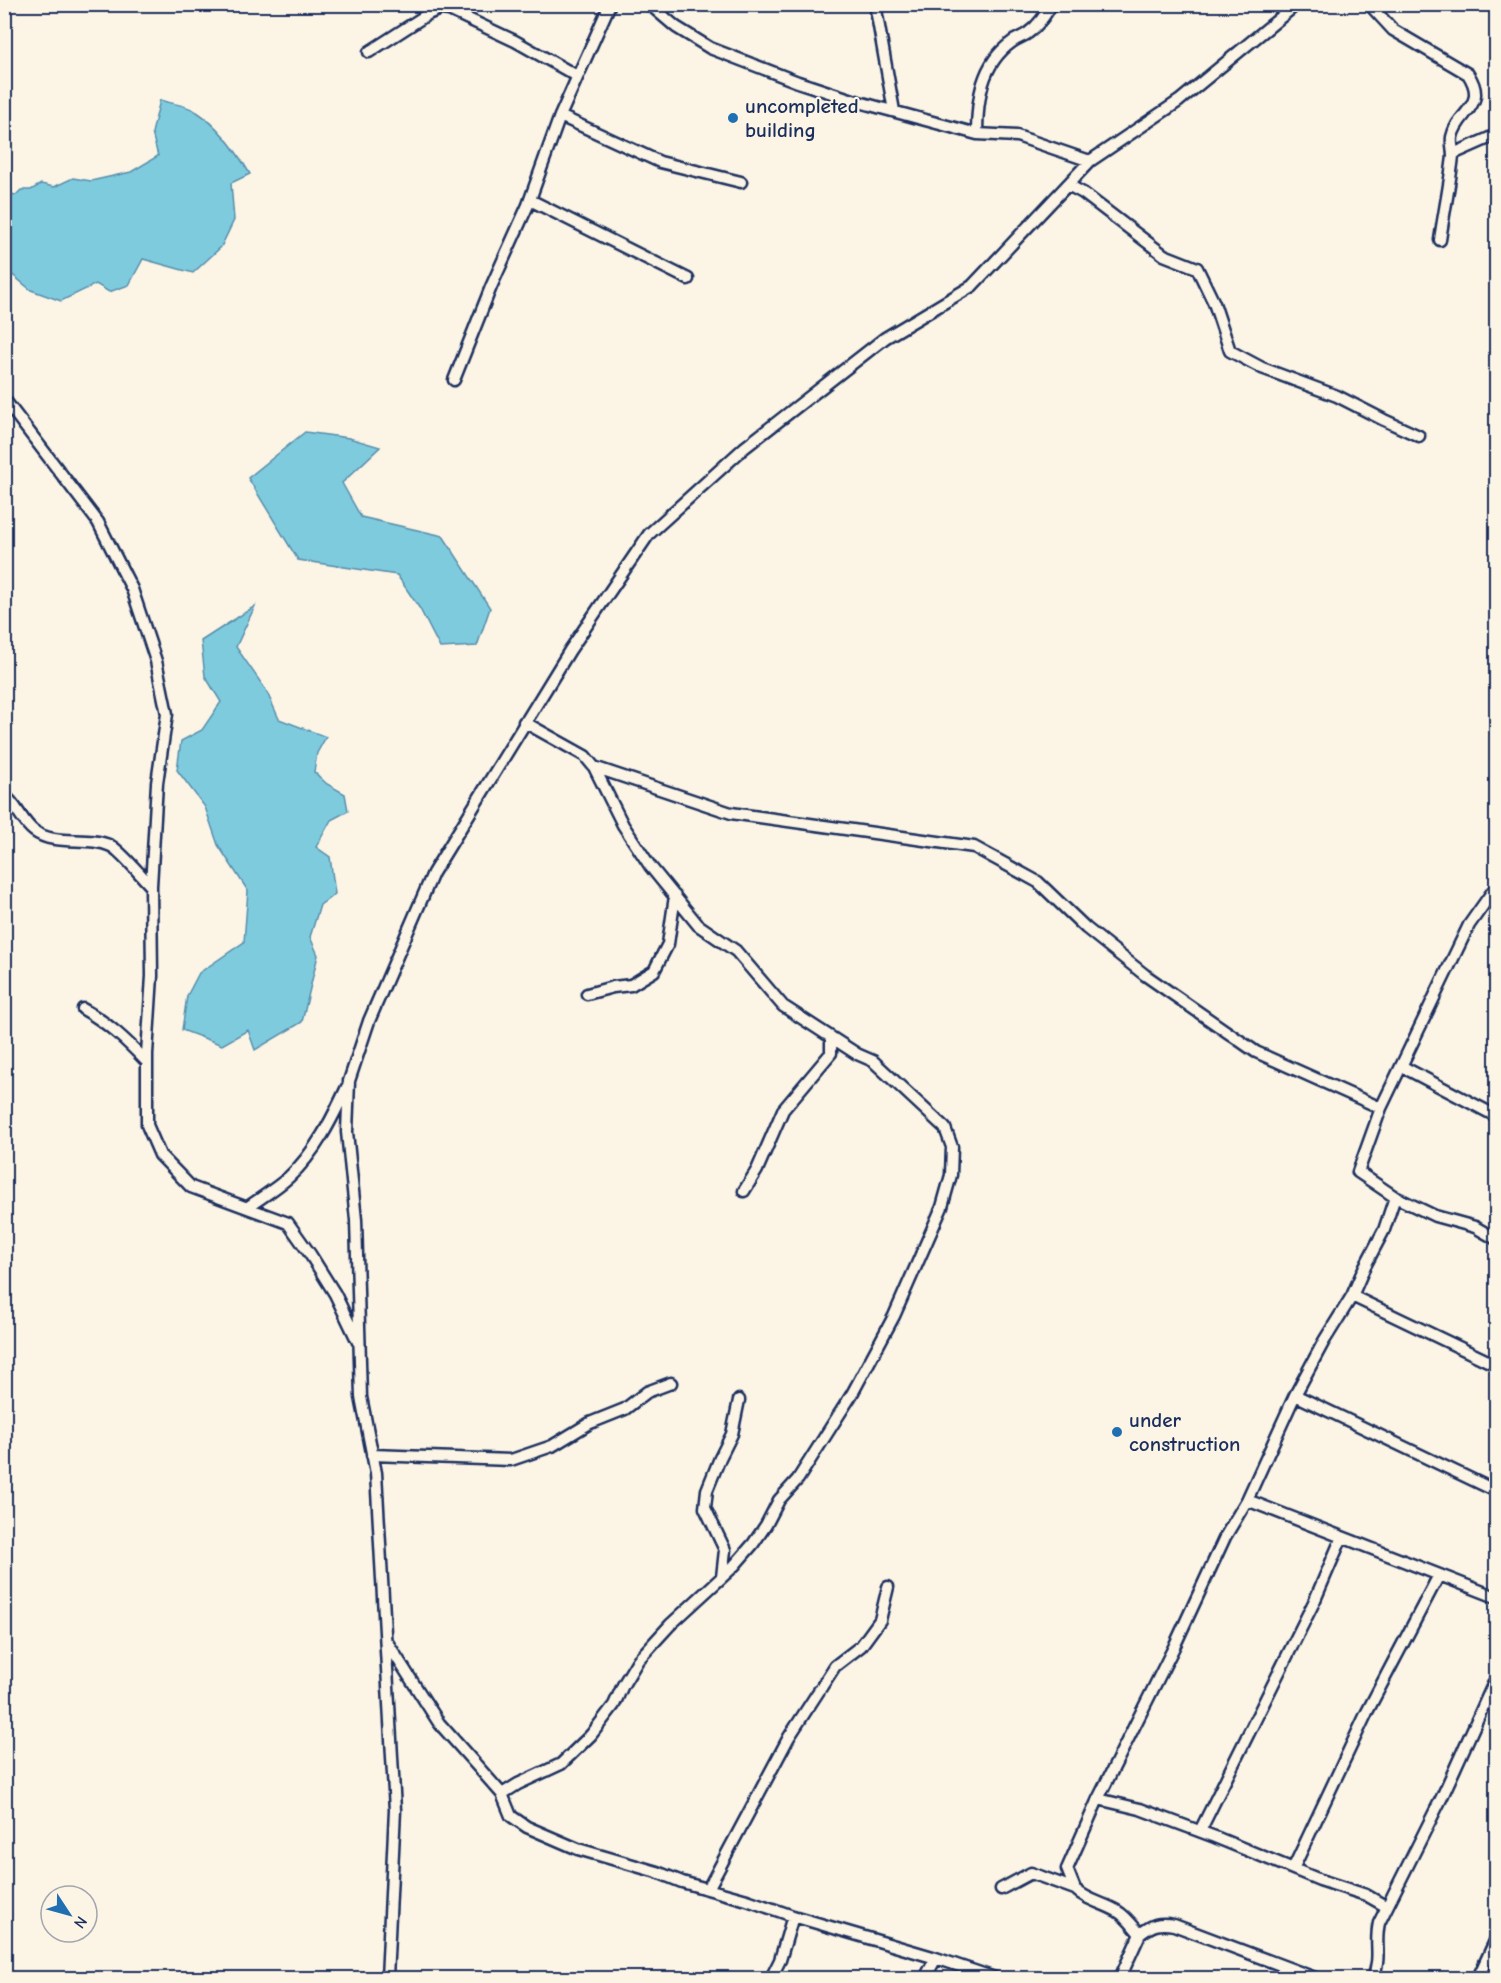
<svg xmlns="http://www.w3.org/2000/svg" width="1501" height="1983" viewBox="0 0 1501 1983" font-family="'Comic Neue',sans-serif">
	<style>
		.water { fill: #7fcbde; stroke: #578dab; stroke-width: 1.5 }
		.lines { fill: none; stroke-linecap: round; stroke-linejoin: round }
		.street-casing { stroke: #1b2f5e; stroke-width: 15 }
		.street { stroke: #fcf5e5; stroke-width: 10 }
		.poi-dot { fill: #1f6fb2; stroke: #fcf5e5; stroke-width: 2 }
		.labels { text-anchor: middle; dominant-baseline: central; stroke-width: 4.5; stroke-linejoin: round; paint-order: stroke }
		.poi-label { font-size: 21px; font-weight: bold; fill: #1b2f5e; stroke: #fcf5e5; text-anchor: start }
	</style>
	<rect width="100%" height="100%" fill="#fcf5e5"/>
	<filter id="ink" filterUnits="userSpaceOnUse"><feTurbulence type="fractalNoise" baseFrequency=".0167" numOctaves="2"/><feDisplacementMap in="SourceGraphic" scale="12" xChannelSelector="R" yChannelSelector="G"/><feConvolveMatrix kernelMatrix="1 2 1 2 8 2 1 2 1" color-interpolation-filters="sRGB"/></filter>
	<g filter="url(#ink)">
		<path class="water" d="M160,100C172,104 188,105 197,112C220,127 237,152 250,174L231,183L234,220L221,247L193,273L143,259L129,285L109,292L96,284L61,301L31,290L9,272L11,255L5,252V193L16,195L21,190H31L41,184L54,187L73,178L91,181L131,172L158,156L152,133Z
			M305,432L349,438L380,447L342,483L361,517L443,536L490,608L477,646L440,648L420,609L397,575L298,560L248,478Z
			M255,606L236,647L266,690L279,719L326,737L317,753L314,772L327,784L345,794L348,811L331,820L316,847L330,857L335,894L320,905L310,937L318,955L302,1022L255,1050L248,1030L222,1045L182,1030L187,996L199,973L244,942L248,891L218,845L205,807L177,770L181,741L202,730L221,702L205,676L201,641Z"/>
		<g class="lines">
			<g class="street-casing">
				<path id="street" d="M649,4L676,27L710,48L798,82L859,102L977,134L1017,136L1090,161
					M875,4L894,111
					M1369,4L1393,30L1468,74C1489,106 1457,112 1452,137C1451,143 1453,150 1453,156C1450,184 1444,212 1440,240
					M369,52L428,14L440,9L449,10L515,41L577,76
					M560,116L660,162L741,182
					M977,134C977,100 981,64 1012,42C1017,38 1023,37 1028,33C1038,26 1045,15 1052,4
					M1453,154L1496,135
					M1068,185L1083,193L1164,255L1197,268L1214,303L1230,351L1262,368L1337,396L1384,420L1419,436
					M530,200L688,279
					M454,380L491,287L528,205L560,116L610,4
					M4,399L98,522L132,589L156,661L167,714L157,783L151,886L152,976L147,1054V1125L160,1155L191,1187L288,1223L310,1254L335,1294L358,1342
					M594,767L731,813L974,847L1038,882L1086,928L1145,975L1256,1052L1381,1108L1358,1172L1395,1197L1384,1230L1365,1266L1352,1296L1324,1341L1295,1395L1247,1500L1225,1537L1174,1647L1098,1799L1067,1869L1075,1889L1031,1873L1001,1889
					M4,795C17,805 22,822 34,831C55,847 88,835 111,846C121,851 142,877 151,886
					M587,994L613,987L631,985L654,971L668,944L675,896
					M83,1009C108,1023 127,1041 147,1062
					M1401,1066L1496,1116
					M1381,1108L1469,925L1493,891L1496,890
					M744,1191L757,1170L783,1110L831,1053V1037
					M1395,1197L1435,1216L1475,1227L1496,1239
					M248,1207C262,1197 277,1188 289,1177C316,1152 332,1119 347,1087
					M1352,1296L1496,1365
					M1295,1395L1496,1491
					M372,1455L511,1460L552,1446L590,1423L625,1409L647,1392L671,1383
					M1247,1500L1496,1597
					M722,1577L725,1550L705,1508L707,1490L720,1458L732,1434L739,1400
					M387,1642L439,1723L502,1794L511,1816L527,1827L578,1849L657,1872L682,1882L747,1900L793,1916L936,1958L995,1978
					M502,1794L518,1784L561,1764L591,1735L614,1705L623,1685L638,1660L670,1625L733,1567L753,1544L766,1525L779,1500L798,1479L852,1394L894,1316L942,1207L951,1175L952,1147L945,1128L873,1061L857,1054L783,1006L736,951L698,925L650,866L623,825L594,767L585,756L524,722
					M1098,1799L1140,1809L1215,1837L1320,1880L1366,1895L1387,1907
					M1200,1831L1314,1602L1342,1537
					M1293,1869L1367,1712L1439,1575
					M708,1889L789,1737L835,1666L861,1646L880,1620L888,1587
					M1075,1889C1086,1900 1103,1903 1117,1911C1126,1916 1133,1926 1140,1934L1120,1978
					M1140,1934C1152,1925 1158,1922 1174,1925L1315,1978
					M387,1978L395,1810L376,1473L361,1397L356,1220L347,1132L349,1081L369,1021L433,873L570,650L649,534L744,448L885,338L972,286L1090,161L1179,101L1297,4
					M771,1978L780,1960L793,1916
					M925,1978L936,1958
					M1373,1978C1382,1955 1374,1945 1379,1923L1442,1797L1496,1678
					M1478,1978L1496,1939"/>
			</g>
			<use href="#street" class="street"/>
		</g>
	</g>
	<g class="poi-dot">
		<circle cx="733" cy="118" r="6"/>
		<circle cx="1117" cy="1432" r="6"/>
	</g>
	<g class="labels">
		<g class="poi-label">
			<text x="745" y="106">uncompleted<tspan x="745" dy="24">building</tspan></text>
			<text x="1129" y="1420">under<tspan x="1129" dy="24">construction</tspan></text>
		</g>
	</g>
	<rect width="1501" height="1983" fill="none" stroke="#fcf5e5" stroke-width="24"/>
	<rect x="12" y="12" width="1477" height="1959" fill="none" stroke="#1b2f5e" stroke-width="2" filter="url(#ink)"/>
	<g transform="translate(69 1914) rotate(126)"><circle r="28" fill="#fcf5e5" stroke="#a2a6af" stroke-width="1.5"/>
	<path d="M0-4.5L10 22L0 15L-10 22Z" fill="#1f6fb2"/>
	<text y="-9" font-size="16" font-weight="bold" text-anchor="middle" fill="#1b2f5e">N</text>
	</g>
</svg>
